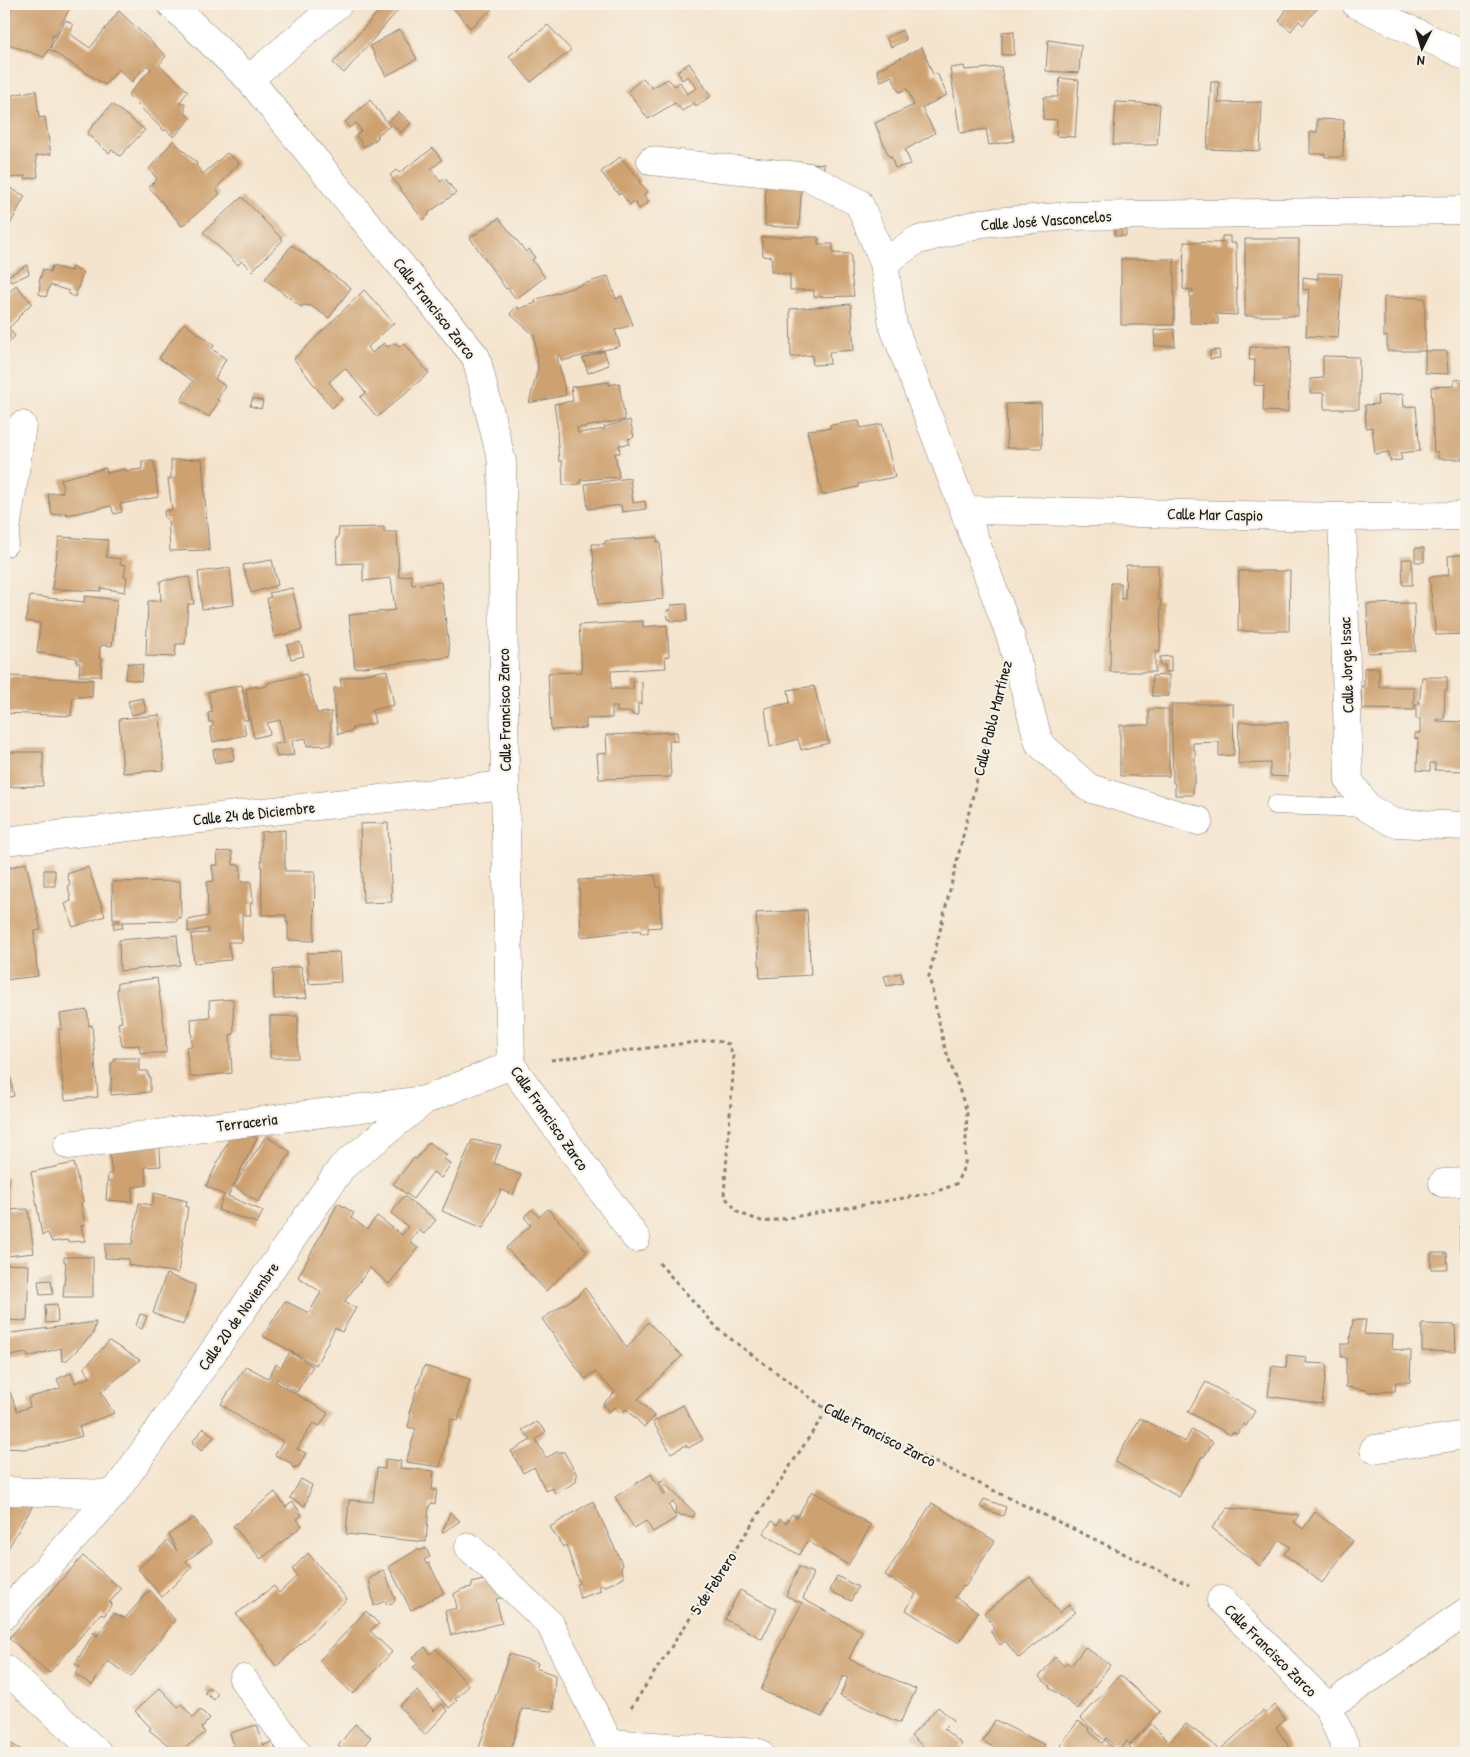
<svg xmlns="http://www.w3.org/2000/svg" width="1470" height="1757" viewBox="0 0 1470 1757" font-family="'Patrick Hand',sans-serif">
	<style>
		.building { fill: #cea16f }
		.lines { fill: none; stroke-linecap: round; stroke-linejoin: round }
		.lane-casing { stroke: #888074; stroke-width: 19 }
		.street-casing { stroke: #888074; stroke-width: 29 }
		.path { stroke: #888074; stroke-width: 3; stroke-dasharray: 4 4; stroke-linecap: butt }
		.lane { stroke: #fff; stroke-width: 18 }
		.street { stroke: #fff; stroke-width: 28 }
		.labels { text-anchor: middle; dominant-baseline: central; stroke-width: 4; stroke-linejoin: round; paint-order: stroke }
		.street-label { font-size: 16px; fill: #1c1c1c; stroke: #f7f3e8 }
	</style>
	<rect width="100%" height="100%" fill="#f7f3e8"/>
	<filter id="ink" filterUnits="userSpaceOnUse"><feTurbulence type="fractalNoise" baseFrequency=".02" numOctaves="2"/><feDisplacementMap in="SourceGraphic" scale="10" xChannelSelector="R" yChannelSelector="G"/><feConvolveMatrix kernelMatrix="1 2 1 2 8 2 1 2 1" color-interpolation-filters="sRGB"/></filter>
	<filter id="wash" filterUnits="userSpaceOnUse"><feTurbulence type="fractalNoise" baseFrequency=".0096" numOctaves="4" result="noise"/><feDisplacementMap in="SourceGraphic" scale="20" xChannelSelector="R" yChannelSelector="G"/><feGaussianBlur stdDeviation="1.12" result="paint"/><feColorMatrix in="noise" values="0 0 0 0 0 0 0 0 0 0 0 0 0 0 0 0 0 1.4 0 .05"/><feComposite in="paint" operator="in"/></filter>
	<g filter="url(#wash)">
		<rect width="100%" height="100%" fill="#f4e4cd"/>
		<g id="blocks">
			<path class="building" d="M13,4H72L55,36L53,35L50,48L66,20L73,25L70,34L90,48L119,11L166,56L159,65L188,91L179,103H185V113L191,118L174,137L165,129L164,131L128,95L151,69L147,65L132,82L118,69L105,85L49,49L44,57L4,43V16L6,17Z
				M385,4H393L399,9L344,73L333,63Z
				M450,4H487L492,9L470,28Z
				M1279,4H1318L1320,5L1303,25L1299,21L1291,31L1279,21L1286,10Z
				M548,25L571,50L531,82L509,56Z
				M400,29L417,59L386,76L370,46Z
				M902,30L906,40L891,47L886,38Z
				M1014,31V55H1002V32Z
				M1048,40L1081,45L1079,73L1046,71Z
				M922,47L933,75L937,73L947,95L922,108L935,133L905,150L911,164L895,168L891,156L889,157L875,123L914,105L907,89L899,92L892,76L881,81L877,70Z
				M689,63L711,96L696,106L694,103L682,111L675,103L648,119L628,91L643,78L652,88L668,79L675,86L680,82L687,94L697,88L688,76L682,80L677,71Z
				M964,66L965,70L1001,67L1014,141L989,145L986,129L960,133L950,68Z
				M1060,78L1079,80L1075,137L1056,136L1057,120L1043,119L1044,97H1058Z
				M1211,82H1219L1218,103L1262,102L1260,151L1207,149Z
				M36,90L39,118L45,117L51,154L36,156L38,177L25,179V176L4,179V97Z
				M370,100L390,126L377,135L378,138L364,147L356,135L361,131L356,123L349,128L345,122Z
				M1116,102L1160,104L1157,145H1113Z
				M112,104L145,130L120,156L112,150L109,153L87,134L94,124Z
				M399,112L411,123L400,133L389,121Z
				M1317,119L1344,120L1343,157H1325V154H1310V132H1317Z
				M173,141L197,163L196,165L203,174L227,153L239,163L216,189L220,194L182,226L149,187L157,179L149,169Z
				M433,148L442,160L431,169L441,182L445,178L456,193L428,213L429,215L423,220L390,175L396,170L399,173Z
				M620,157L641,181L639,182L648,192L644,195L649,202L639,209L634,201L630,205L621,193L619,195L601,172Z
				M766,161L824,164L823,179L802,178L799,228L765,226Z
				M4,185L25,196L4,236Z
				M242,197L283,240L252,271L242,261L238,265L203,232Z
				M499,218L526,252L529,249L535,258L532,260L545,277L516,299L508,288L506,289L470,238Z
				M1115,223H1126V236H1115Z
				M1222,236H1230V243H1236L1237,315L1215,314V316L1218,317V324L1190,323V292H1193V290L1183,289L1184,242L1222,243Z
				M762,237H818V244H833V253L851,254V274L854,296L814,297V290H790V274L771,272L772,257L763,256Z
				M1245,239H1299L1298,316H1245Z
				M292,245L351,288L329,318L311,306L303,305L301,307L265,279Z
				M1121,259H1174V325H1121Z
				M27,265L29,274L11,282L8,276Z
				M52,266L71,271L72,267L83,273L75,297L69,294V291L50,285L46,297L39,294L40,283L39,282L43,269L50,272Z
				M1318,273L1342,274L1338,338L1306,336L1309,289L1303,290V277L1318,279Z
				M608,276L616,299L622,296L633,325L615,330L620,346L562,361L560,355L557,356L566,395L529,403L538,368L534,335L510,314L517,306L518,309L536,303L535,300Z
				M16,285L32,303L18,317L19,318L9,328L15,336L4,348V298Z
				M364,290L394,323L368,347L372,353L384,343L387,347L395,343L399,347L404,343L429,373L377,417L360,397L366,393L345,368L329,382L342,399L332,408L294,359Z
				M1384,297L1425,298V351H1387V336L1384,337Z
				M851,304L854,350L829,352L830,364L813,365L812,355L791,357L790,309Z
				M184,323L214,345L212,349L226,359L215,379L225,386L217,400L219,401L209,417L181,400L193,381L159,358Z
				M1174,329L1175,346H1155L1154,330Z
				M1250,347H1290L1288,412L1263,411L1264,386L1254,385L1255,360H1249Z
				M1219,350L1220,358L1210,359V351Z
				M604,351L609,365L588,373L583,358Z
				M1425,351H1447L1448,374L1425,373Z
				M1323,356L1359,357V409H1324V393H1310V379L1323,378Z
				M1466,379V459H1438V452H1434L1431,387L1454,386V380Z
				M609,382V385L619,383L625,420L577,428L578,433L605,429L604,427L630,420L634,437L628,439L630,444L619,445L620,453H615L619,477L580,480V484L563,485L562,461H559L557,432L558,431L554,404L573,401L571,387Z
				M1403,394L1404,407L1416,406L1420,451L1400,453L1402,460L1390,461L1389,452L1375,454L1372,427L1366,428L1365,405L1378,404L1377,396Z
				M253,398L263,401L261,409L250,406Z
				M1041,403L1042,448H1007L1006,404Z
				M859,421L861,428L882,424L895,477L858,484V487L822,495L807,430L831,428L830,425Z
				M202,459L209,550L170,551L168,519L165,518L164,511L172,510L168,479H171V460Z
				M142,461H154L158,497L120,504L122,512L114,514L111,506L67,515V513L52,515L48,494L63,492L61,479L106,468L107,473L125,469L126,471L142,469Z
				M630,478L633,503L645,501L646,509L622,512L621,505L588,509L585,484Z
				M384,527V532H397L399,577L411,575L412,585L441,582L450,657L355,668L349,615L395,610L391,578L363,581V563L337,564L336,538H338L339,528Z
				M59,537L108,540L106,557L121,559L120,564L126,565L124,577H127L125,592L101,588V591L52,589Z
				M657,537V542H660L664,599L598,605L592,544H605V541Z
				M1415,548H1424V562H1415Z
				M1466,554V634L1436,635L1429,577L1449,575L1448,556Z
				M1402,559H1412V585H1403Z
				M272,560L278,585L251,593L243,565Z
				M1126,565H1158V600H1161L1160,652H1155V672H1110L1111,583H1121V599H1125Z
				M230,568L234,605L202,609L198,572Z
				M1239,571H1290L1289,631H1238Z
				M189,577L194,604H188L185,644H176L175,657L146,656L148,601H161L160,581Z
				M292,588L302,630L274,637L267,598L271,597L269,593Z
				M30,596L84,602L85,596L117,600L112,646L103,645L100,647L99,658H102L101,676H79L80,663H76L77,658L37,653L40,623L26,621Z
				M1414,603L1415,651L1368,653L1367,604Z
				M687,604V621H670L671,619H668L667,610H671V605Z
				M643,621V627L667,625L669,656L665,657L666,668L611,671V689H633V681L642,682V704L638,703V715H632V712H617V707H612V718L586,719V728L551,730L548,673L582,672L579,625Z
				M300,642L304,656L291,659L287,645Z
				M1171,656V672H1165V665L1160,666V657Z
				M128,663L143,665L141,681L125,679Z
				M1364,668H1379V687H1414V710L1362,709L1361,686L1364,687Z
				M387,670L394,705L372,710L375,723L352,728L353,731L338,734L334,708V688H342L340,679Z
				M306,674L317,713L331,712V745L307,746L306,738L300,739L292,741L294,755L277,757L274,744L284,743L280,720L267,723L270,734L254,738L250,720L246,689L257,686V688L267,686L268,683Z
				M1169,675V696H1152V676Z
				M9,676L93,680L92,697H73L71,716L5,713Z
				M1422,677H1447V690H1445L1444,719H1437V721L1466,722V771L1435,770V763H1430V771L1417,770L1418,738L1415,739V733H1420V719H1416V704H1419Z
				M242,685L248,720H243L246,735L213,742L210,727L213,726V722H209L208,713L212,712L208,692Z
				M814,686L829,743L801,750L798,739L770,747L765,708L790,703L788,690Z
				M143,698L146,711L132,715L128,701Z
				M1171,704H1233L1234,755L1219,756V742L1193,743V749H1195V783H1193V795H1175V783H1173Z
				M1149,709H1169V776H1120V725H1149Z
				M160,715L164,770L123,773L119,719Z
				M1239,722H1288V777L1270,776V763L1238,764Z
				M677,732L678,741H669L671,777L599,779L597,754L607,753L606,735Z
				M233,747L234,760L215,763L213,750Z
				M6,752H43V786L6,787Z
				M388,823L392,902L363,903L360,824Z
				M285,830V871H315L314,941L288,940V922H286V915H262L261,832Z
				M232,851L233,865H240L241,882L251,881L253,903H250L251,915H242V942H228L231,960L194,963L191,934L208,933V928L188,932V920L208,916L207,882L214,881L212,865H218L217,852Z
				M4,857L8,868L26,863L41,930L35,931L34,942L38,976L4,980Z
				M88,867L105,916L73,927L65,904L71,901L68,885L70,884L67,874Z
				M44,870H55V886H44Z
				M655,875L657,887H660L661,927L648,928V933H641L640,930L581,937L579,880Z
				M180,881L181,918H177V921L122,922L123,928L114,929L113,922H120V920H113L112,882Z
				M1462,892H1466V941H1461Z
				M807,910L811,975L760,978L756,913Z
				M177,935L180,965L120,971L119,940Z
				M339,952L341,982L309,984L307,953Z
				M301,966L307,998L274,999L273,970Z
				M901,973L903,983L887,986L884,976Z
				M157,978L166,1039V1053H140L139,1045L122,1046L118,1023L122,1022L117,992L118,983Z
				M233,999L234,1034L230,1035L232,1073L190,1077L186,1047L192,1046L191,1019L210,1017L209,1001Z
				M87,1010L89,1026L92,1025L98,1097L65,1100L60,1059L59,1029H62L60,1014Z
				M270,1016H298V1058H270Z
				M4,1042L14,1096L4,1098Z
				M114,1058H139V1071H148V1076H150V1092L111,1095V1063L114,1062Z
				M235,1127L257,1138L228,1196L263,1211L257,1223L218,1210L224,1195L206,1186Z
				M159,1136L161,1166L145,1167L147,1185L133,1187L132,1202L106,1200L108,1174H112L109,1150Z
				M266,1136L291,1152L258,1202L234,1186Z
				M472,1140L501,1145L494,1163L521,1175L513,1195L501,1190L483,1228L442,1211Z
				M429,1142L447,1155L443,1158L451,1164L441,1178L433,1172L413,1199L393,1184L414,1158L416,1159Z
				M74,1163L83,1202L81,1203L85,1225L81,1226L85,1241L68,1242L67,1240L52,1242L48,1233L42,1235L31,1172Z
				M4,1177H7L8,1210L28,1209L34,1253L7,1256V1259H4Z
				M154,1193L187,1201L186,1207H188L178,1273L128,1265L129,1259L105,1258V1244H132L139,1203L152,1205Z
				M404,1196L436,1220L424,1234L418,1230L415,1234L410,1242L418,1248L389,1284L370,1268L344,1302L356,1308L342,1332L335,1328L316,1365L263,1336L285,1301L309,1313L321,1292L298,1277L338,1203L354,1213L351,1218L367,1229L377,1216L402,1235L408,1227L391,1213Z
				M532,1209L539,1217L548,1209L587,1251L546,1291L506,1248L531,1225L524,1217Z
				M1460,1219H1466V1265H1465L1463,1250H1460Z
				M1431,1253H1447L1448,1269H1431Z
				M64,1257H93V1297H63L66,1262H64Z
				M4,1264L29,1265L27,1321L4,1320Z
				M166,1274L195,1285L194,1296L183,1325L153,1313Z
				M51,1280L53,1294L40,1295L38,1281Z
				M585,1288L627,1348L648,1322L682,1356L638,1399L655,1417L644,1427L626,1409L621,1414L615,1407L609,1412L603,1404L615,1392L595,1372L585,1379L542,1319L580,1294L579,1293Z
				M57,1304L58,1322L46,1323L45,1305Z
				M140,1314L147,1316L142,1329L136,1326Z
				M1353,1320H1366L1364,1334L1393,1335L1392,1349L1411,1351L1410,1382H1396L1395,1391L1367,1392V1390L1346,1387V1357H1341V1344H1349Z
				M96,1322L93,1334L67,1360L62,1361L61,1348L28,1357L27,1353L4,1357V1334Z
				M1422,1324L1455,1325L1456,1352L1422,1351Z
				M109,1341L140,1360L101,1392L114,1413L79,1427L82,1436L47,1446L24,1449L4,1448V1393L10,1392L17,1411L30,1407L28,1398L61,1388L57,1379L71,1373L75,1383L90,1377L84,1368Z
				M290,1352L313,1366L297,1392L277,1379L276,1382L328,1413L320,1426L313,1423L297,1449L306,1453L299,1466L293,1468L291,1463L275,1455L283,1441L254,1427L221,1404L246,1366L268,1378L276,1364L281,1367Z
				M1287,1355L1307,1357L1306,1363L1327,1364L1322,1404L1268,1396L1272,1366L1286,1368Z
				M424,1366L470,1379L458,1421L451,1419L440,1467L406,1462L416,1429L408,1427L411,1414L409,1413Z
				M1206,1382L1255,1411L1246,1426L1244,1424L1237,1434L1232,1432L1231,1435L1188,1412Z
				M683,1405L703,1440L688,1448L686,1445L671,1453L653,1422Z
				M1140,1418L1185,1442L1192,1429L1213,1442L1204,1457L1202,1456L1179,1497L1115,1462Z
				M537,1422L546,1431L536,1440L546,1458L557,1452H564L577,1475L576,1482L555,1494L553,1488L546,1491L534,1467L523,1473L511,1451L531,1440L522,1430Z
				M204,1428L214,1437L201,1451L192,1442Z
				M385,1459L401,1461L400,1468L434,1471L432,1490H437L435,1504L431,1503L429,1507L426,1542L346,1534L349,1500L373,1502L377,1468L385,1469Z
				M651,1474L664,1495L666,1494L659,1483L662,1481L695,1513L693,1517L675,1514L676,1505L673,1502L669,1506L676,1518L653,1532L646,1521L634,1528L615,1497Z
				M301,1479L312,1485L305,1506L290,1498Z
				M812,1491L871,1525L848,1565L808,1541L799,1555L763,1533L772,1521L777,1525L780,1519L786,1523L792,1514L797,1517Z
				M275,1492L286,1507L293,1502L302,1515L297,1519L302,1526L261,1559L233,1526Z
				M4,1498L35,1502L4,1555Z
				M984,1499L1006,1507L1003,1516L980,1507Z
				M593,1501L623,1566L621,1567L624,1577L604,1587V1585L599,1586L601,1591L580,1598L576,1584L579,1583L566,1545L563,1547L550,1527Z
				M932,1503L995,1541L965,1587L963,1586L955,1597L978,1612L959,1643L906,1610L916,1594L885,1575Z
				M1228,1508L1299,1515L1294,1522L1303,1529L1315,1512L1353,1541L1322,1583L1284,1554L1290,1547L1280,1540L1260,1566L1212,1528Z
				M450,1512L460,1521L442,1533Z
				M194,1518L212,1543L186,1561L192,1567L162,1597L138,1569L168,1540L177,1551L169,1534Z
				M426,1548L430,1557L424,1560L427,1564L429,1563L444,1593L411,1610L389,1567L418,1549L419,1551Z
				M308,1553L347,1599L276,1667L263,1646L236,1614L274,1586L279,1593L297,1576L292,1569Z
				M83,1556L121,1589L110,1602L112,1604L104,1616L101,1613L49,1673L9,1638Z
				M799,1567L813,1573L803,1599L862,1631L849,1659L916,1689L900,1723L840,1696L848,1678L843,1676L822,1717L761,1690L781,1642L802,1603L786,1596Z
				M384,1570L395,1599L394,1602L387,1605L385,1601L374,1606L369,1579Z
				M837,1576L858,1587L851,1601L830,1591Z
				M1030,1577L1059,1613L1069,1605L1076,1612L1019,1658L1005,1641L1000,1645L990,1631L995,1627L984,1613Z
				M491,1578L513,1595L496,1599L502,1623L451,1635L445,1611L457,1608L454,1594L462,1589L472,1587V1583Z
				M150,1590L175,1620L131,1677L108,1661L92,1685L75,1674L80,1667L75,1664L94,1632L97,1636L114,1613L125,1618Z
				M740,1590L777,1609L762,1639L725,1619Z
				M366,1611L379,1624L370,1631L392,1652L353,1694L319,1661Z
				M425,1647L430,1654L436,1649L469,1686L455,1699L457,1701L449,1708L413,1667L418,1664L412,1658Z
				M1085,1647L1110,1665L1078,1709L1049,1687L1050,1686L1039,1677L1055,1657L1064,1666L1067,1662L1071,1666Z
				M509,1654L538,1663L536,1668L555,1675L553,1711L522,1709L510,1753H493L479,1748Z
				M1120,1675L1160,1711L1130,1744L1127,1741L1120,1750L1106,1738L1104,1740L1081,1718Z
				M208,1687L218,1693L214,1700L205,1693Z
				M160,1688L178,1707L182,1704L193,1718L200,1710L210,1718L202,1728L205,1733L178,1753L149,1730L151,1728L135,1711Z
				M417,1691L434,1711L442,1704L448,1711L425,1735L399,1706Z
				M1275,1705L1285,1719L1276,1727L1290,1748L1283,1753H1227L1222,1748L1263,1711L1265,1714Z
				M938,1707L953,1720L944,1729L962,1744L954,1753H931L911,1736Z
				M995,1720L1045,1745L1040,1753H991L994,1748L983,1741Z
				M1078,1721L1089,1728L1088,1730L1102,1743L1105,1740L1117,1753H1061L1064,1748L1060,1746Z
				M355,1724L371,1737L358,1753H347L338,1746Z
				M1151,1724L1169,1742L1186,1724L1212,1743L1221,1753H1135L1129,1746Z
				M257,1725L263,1745L273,1742L277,1753H230L229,1748L234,1746L230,1733Z
				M4,1739L26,1753H4Z"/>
		</g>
	</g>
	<g filter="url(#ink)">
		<use href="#blocks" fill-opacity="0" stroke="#888074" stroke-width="1"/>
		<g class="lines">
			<g class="lane-casing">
				<path id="lane" d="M1275,805L1368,808"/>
			</g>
			<g class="street-casing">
				<path id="street" d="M171,4L249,79L476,357L502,462L505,785L511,1065L636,1238
					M1356,4L1466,56
					M249,79L338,4
					M651,161L809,177L859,203L884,263L893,325L964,510L1011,638L1039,743L1089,788L1199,821
					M884,263L915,241L981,223L1071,216L1466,210
					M964,510L1342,517L1466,516
					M1342,517L1349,781L1368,808L1394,823L1466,826
					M4,543L22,425
					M4,841L505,785
					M68,1145L425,1100
					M1443,1183L1466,1182
					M1374,1449L1466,1435
					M4,1491L114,1494
					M469,1547L550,1624L609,1743L610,1753
					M1221,1600L1328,1707L1348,1753
					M4,1615L114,1494L342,1167L425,1100L511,1065
					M4,1668L98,1753
					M243,1679L297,1753
					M1328,1707L1466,1612
					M609,1743L759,1753"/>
			</g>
			<path class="path" d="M551,1060L713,1040L729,1044L734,1060L724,1196L739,1213L764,1222L933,1193L956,1184L965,1165L967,1112L944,1045L929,976L993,713
				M659,1263L720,1331L827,1410L1189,1585
				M631,1708L827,1410"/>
			<use href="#lane" class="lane"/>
			<use href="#street" class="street"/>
		</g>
	</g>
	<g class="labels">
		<g class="street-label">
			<text transform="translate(1046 220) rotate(-4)">Calle José Vasconcelos</text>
			<text transform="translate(435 308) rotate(52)">Calle Francisco Zarco</text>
			<text transform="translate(1215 514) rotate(1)">Calle Mar Caspio</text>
			<text transform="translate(1346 665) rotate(-92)">Calle Jorge Issac</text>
			<text transform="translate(504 710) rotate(-91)">Calle Francisco Zarco</text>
			<text transform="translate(992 718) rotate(-76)">Calle Pablo Martínez</text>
			<text transform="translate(254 813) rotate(-6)">Calle 24 de Diciembre</text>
			<text transform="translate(550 1118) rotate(55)">Calle Francisco Zarco</text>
			<text transform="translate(247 1122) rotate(-7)">Terraceria</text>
			<text transform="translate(238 1316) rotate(-55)">Calle 20 de Noviembre</text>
			<text transform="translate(880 1434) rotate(27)">Calle Francisco Zarco</text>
			<text transform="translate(713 1583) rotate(-57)">5 de Febrero</text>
			<text transform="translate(1271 1650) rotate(45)">Calle Francisco Zarco</text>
		</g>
	</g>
	<rect width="1470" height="1757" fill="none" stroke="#f7f3e8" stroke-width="20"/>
	<g transform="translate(1422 48) rotate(185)" stroke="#f7f3e8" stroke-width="4" paint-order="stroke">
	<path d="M0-4L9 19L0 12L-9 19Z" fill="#1c1c1c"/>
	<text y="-8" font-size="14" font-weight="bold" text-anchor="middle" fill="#1c1c1c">N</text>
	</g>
</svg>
